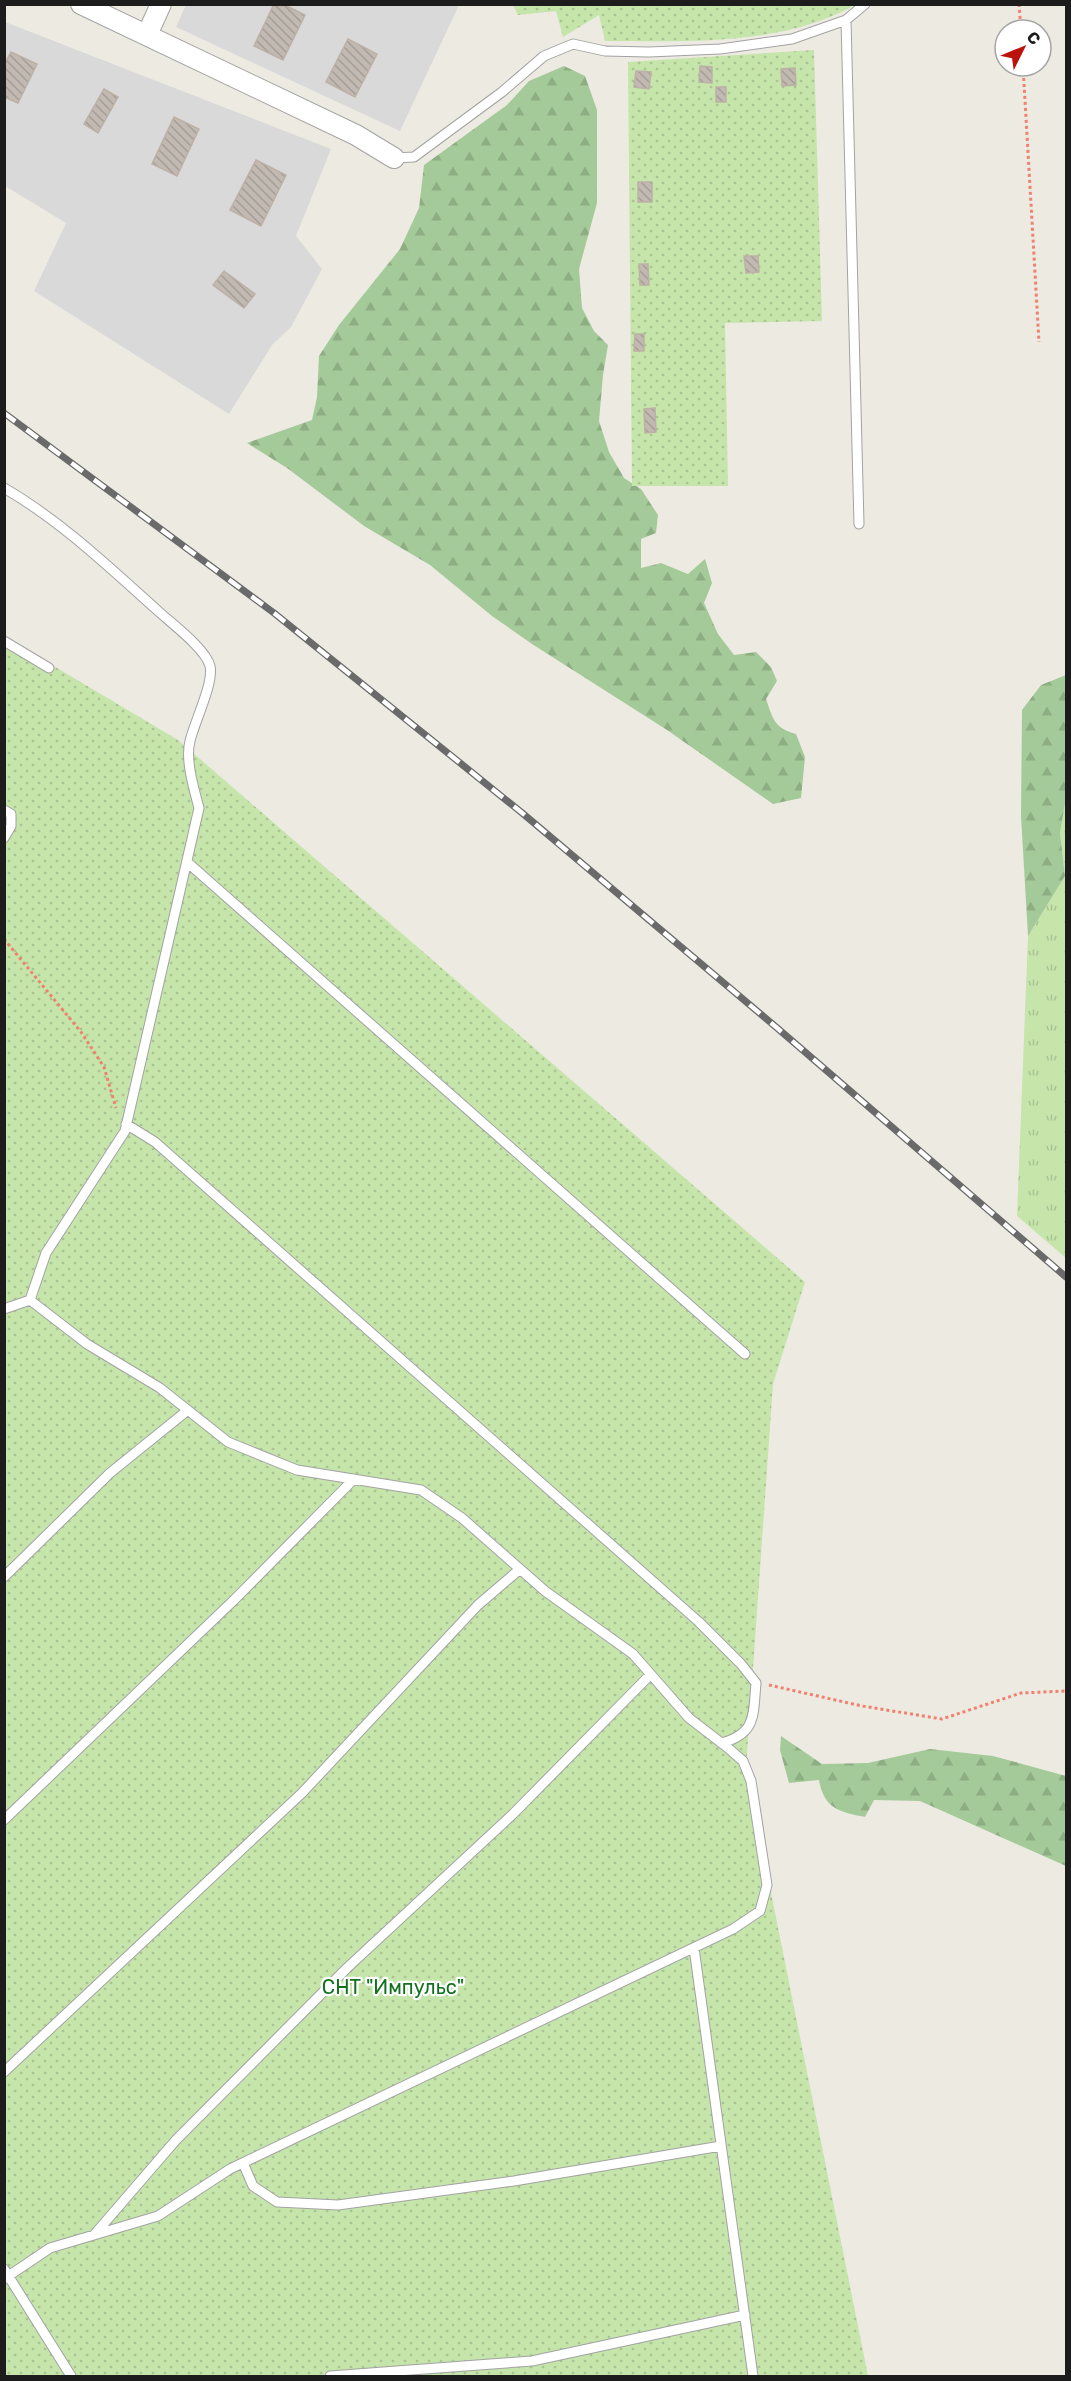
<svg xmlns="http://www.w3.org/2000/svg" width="1071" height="2381" viewBox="0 0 1071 2381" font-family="Rubik,sans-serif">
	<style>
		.residential { fill: #dad9d9 }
		.grass { fill: url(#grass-tufts) }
		.forest { fill: url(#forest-firs) }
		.garden { fill: url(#garden-dots) }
		.building { fill: url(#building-back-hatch); stroke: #bdb1a5; stroke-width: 1.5 }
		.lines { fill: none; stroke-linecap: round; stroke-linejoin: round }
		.service-casing { stroke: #a3a3a3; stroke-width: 11 }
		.minor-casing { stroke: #a3a3a3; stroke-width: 22 }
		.path { stroke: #f1816f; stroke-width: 3; stroke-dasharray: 3 3; stroke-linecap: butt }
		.service { stroke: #fff; stroke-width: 9 }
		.minor { stroke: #fff; stroke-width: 20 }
		.rail-casing { stroke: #6a6a6a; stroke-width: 7 }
		.rail { stroke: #fff; stroke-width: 4.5; stroke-dasharray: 14; stroke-linecap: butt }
		.labels { text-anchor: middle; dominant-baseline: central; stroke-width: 4.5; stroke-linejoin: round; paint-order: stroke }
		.park-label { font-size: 20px; fill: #11721d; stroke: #fff }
	</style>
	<defs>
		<pattern id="grass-tufts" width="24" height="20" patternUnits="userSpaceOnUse" patternTransform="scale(1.5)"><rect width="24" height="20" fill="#c5e5aa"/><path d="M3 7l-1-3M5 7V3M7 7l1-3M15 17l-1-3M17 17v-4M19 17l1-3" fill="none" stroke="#a9c492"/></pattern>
		<pattern id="forest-firs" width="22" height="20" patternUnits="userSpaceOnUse" patternTransform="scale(1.5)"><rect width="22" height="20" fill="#a5ca99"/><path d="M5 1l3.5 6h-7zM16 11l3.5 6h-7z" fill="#8dad83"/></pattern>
		<pattern id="garden-dots" width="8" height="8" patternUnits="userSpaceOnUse" patternTransform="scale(1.5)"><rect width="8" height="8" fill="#c5e5aa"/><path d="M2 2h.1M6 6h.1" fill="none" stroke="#a9c492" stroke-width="1.8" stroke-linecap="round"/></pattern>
		<pattern id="building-back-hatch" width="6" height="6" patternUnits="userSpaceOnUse" patternTransform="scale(1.5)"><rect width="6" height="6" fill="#c1b9b2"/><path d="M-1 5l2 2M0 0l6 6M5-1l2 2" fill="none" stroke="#a59e98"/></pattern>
	</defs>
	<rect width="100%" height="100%" fill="#edeae2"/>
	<path class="residential" d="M186,5H459L400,131L176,27Z
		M5,22L331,149L296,236L322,269L291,327L272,345L229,414L34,291L66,223L5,186Z"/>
	<path class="grass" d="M1065,797H1066V1258L1017,1216L1028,936L1065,876L1060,833Z"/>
	<path class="forest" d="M564,66L585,76L597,110V203L579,269L582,308L594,331L608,345L603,375L599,421L609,452L624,478L641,489L658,515L656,533L641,539V568L661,563L688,574L705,559L712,583L704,603L718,634L734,655L756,652L771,667L777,681L766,699C773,719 774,728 796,734L805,757L801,798L773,804L667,730L532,644L492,616L430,565L364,526L287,468L247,443L312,420L317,397L319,356L339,325L400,249L419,208L424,165L507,105L529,81Z
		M1066,675V797L1060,833L1065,876L1028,936L1021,816L1022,710L1041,685Z
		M781,1736L822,1764L868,1763L930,1749L993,1756L1066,1776V1866L920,1801L874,1800L865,1817C840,1812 824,1809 819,1780L789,1783L780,1750Z"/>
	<path class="garden" d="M850,5L851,7C780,46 683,41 605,41L599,15L563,37L556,11L518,15L513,5Z
		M814,50L822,321L725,323L728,486H632L628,62Z
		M5,637L178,740L805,1282L773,1384L746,1768L868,2376H5Z"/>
	<path class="building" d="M274,4H283L305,15L283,60L254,46Z
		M348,39L377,54L355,97L326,82Z
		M11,52L37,64L18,103L4,97V65Z
		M700,66L712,67V83L699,82Z
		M795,68L796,85L782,86L781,69Z
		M636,71L651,72L649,89L634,87Z
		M716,87H726V102H716Z
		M104,89L118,97L98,133L84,124Z
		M174,117L199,129L177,176L152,164Z
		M256,160L286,175L261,226L230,210Z
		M638,182H652V202H638Z
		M744,256H758L759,272L746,273Z
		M639,264H648L649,285H640Z
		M224,271L255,294L244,308L213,285Z
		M635,334H644V351H634Z
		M655,408L656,432L645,433L644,409Z"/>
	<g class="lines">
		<g class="service-casing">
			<path id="service" d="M846,20L859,524
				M394,158L414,157L502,92L544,56L573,44L605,51L649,52L720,49L792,39L846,20L865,4
				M4,488C61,521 109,567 157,610C171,623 206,649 210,666C214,683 194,723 190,741C185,760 194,789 199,808L125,1131L46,1253L30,1300L4,1309
				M4,641L49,668
				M4,810L11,814V826L4,838
				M187,862L745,1354
				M126,1124L155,1142L699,1622L741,1664L756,1683C753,1714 757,1734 721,1743
				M4,1577L110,1473L188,1410
				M4,1820L234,1600L354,1479
				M694,1948L753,2376
				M4,2072L302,1793L478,1605L520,1569
				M243,2163L253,2186L277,2202L338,2205L514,2181L721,2146
				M94,2235L176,2140L347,1968L513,1814L650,1675
				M4,2269L71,2376
				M4,2279L50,2248L158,2216L230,2169L733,1929L760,1911L767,1885L751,1781L743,1761L728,1748L689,1718L633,1654L545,1591L462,1518L421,1490L297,1470L228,1442L160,1388L87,1344L30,1300
				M330,2376L532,2361L745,2315"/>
		</g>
		<g class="minor-casing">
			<path id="minor" d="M81,4L356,135L394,158
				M147,35L161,4"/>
		</g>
		<path class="path" d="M1019,4L1021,30
			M1023,66L1039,342
			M4,939L81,1032L104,1067L116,1108
			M769,1685L862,1706L942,1719L1021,1693L1066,1691"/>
		<use href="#service" class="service"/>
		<use href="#minor" class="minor"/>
		<g class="rail-casing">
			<path id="rail" d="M4,413L274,613L521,812L776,1027L1066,1277"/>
		</g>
		<use href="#rail" class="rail"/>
	</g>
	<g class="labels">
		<g class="park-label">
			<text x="393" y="1987">СНТ "Импульс"</text>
		</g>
	</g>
	<rect width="1071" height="2381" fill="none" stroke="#1c1c1c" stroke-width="12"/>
	<g transform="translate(1023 48) rotate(47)"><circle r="28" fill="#ffffff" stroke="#a4a4a4" stroke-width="1.5"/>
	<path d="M0-4.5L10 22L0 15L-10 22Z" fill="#bc120c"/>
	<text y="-9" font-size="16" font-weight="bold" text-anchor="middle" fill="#1c1c1c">С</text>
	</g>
</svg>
